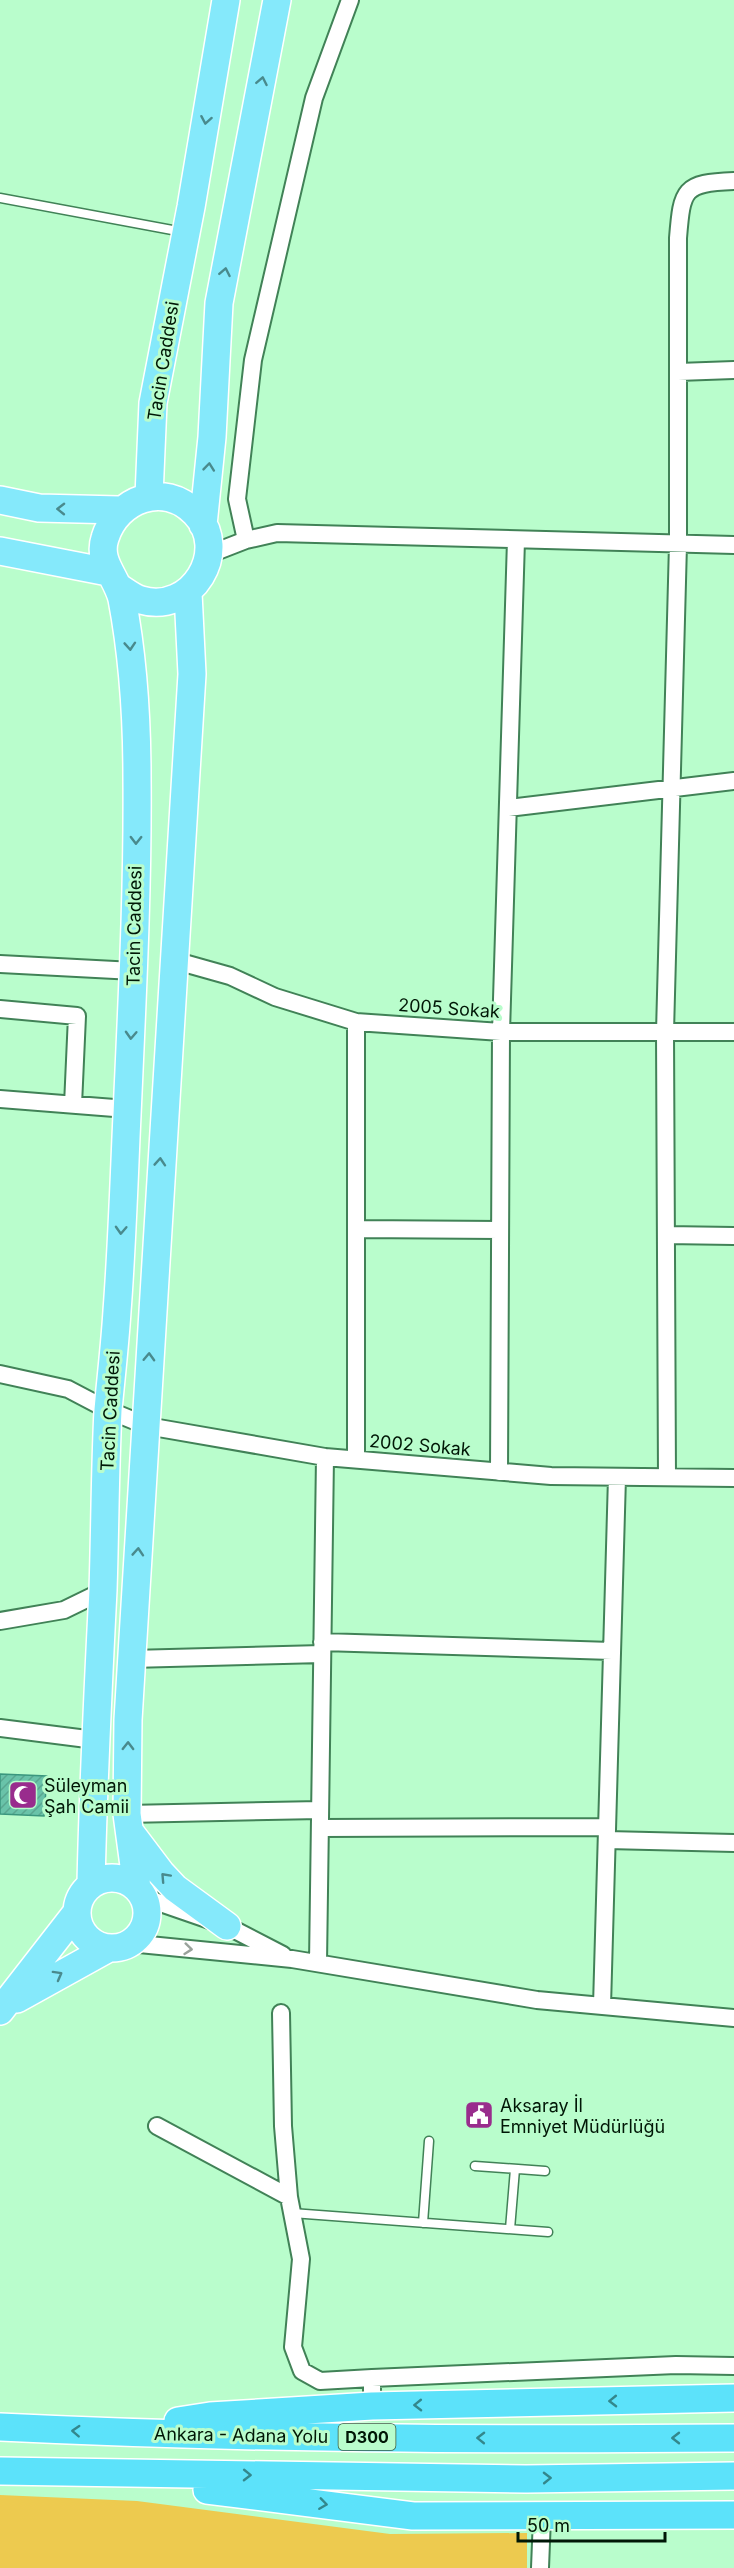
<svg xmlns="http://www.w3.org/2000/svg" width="734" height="2568" viewBox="0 0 734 2568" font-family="Inter,sans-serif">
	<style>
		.park { fill: #edca4f }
		.building { fill: url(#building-hatch); stroke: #3a977e; stroke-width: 1.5 }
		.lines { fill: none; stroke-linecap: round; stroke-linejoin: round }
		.service-casing { stroke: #418257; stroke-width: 11 }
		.minor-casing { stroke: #418257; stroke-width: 20 }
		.primary-casing { stroke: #fff; stroke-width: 30 }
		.trunk-casing { stroke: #fff; stroke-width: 30 }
		.service { stroke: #fff; stroke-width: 8 }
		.minor { stroke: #fff; stroke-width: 16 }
		.primary { stroke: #85e9fb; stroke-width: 27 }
		.trunk { stroke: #5ce2fa; stroke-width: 27 }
		.oneway { stroke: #498a8d }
		.oneway2 { stroke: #99a29b }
		.oneway3 { stroke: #33878c }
		.labels { text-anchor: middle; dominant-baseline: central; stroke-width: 6; stroke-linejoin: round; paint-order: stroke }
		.shield { fill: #b9fdcc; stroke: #385c41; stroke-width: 1.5 }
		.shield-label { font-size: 16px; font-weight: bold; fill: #001706 }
		.street-label { font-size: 18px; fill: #001706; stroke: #b9fdcc }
		.poi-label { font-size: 18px; fill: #001706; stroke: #b9fdcc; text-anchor: start }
	</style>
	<defs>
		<pattern id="building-hatch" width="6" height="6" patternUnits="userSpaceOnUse" patternTransform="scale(1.5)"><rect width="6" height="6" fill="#69c3a9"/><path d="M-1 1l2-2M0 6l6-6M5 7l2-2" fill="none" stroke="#59a790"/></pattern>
	</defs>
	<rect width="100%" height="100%" fill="#b9fdcc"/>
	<path class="park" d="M0,2495L137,2501L390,2534L527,2533V2568H0Z"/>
	<path class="building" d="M0,1774L47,1776L44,1816L0,1814Z"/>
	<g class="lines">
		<g class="service-casing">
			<path id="service" d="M0,198L183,232
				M475,2166L545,2171
				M292,2213L548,2232
				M423,2223L429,2141
				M510,2229L515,2169"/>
		</g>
		<g class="minor-casing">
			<path id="minor" d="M678,372L734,370
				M246,540L237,499L253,360L314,98L350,0
				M210,554L246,540L277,533L734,545
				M508,808L734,781
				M173,960L230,976L275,997L356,1022L501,1032H734
				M0,964L134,971
				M0,1009L77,1016L73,1105
				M0,1099L127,1109
				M356,1229L500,1230
				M666,1235L734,1236
				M0,1374L68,1389L108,1410L147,1426L325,1457L551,1476L734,1478
				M356,1459V1022
				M499,1472L501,1032L516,540
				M667,1477L665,1032L678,544V238C682,189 683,183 734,181
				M0,1621L64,1610L103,1591
				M322,1642L612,1651
				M131,1659L322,1654
				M0,1728L95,1740
				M127,1814L320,1810
				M320,1828L607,1827
				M607,1840L734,1843
				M143,1897L227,1926L283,1955
				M129,1943L292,1959L537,2000L734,2018
				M318,1963L325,1457
				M602,2006L617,1477
				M281,2013L283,2126L289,2197L301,2259L293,2347L302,2371L320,2381L372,2378
				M157,2126L289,2197
				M372,2406V2378L676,2365L734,2366
				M540,2568L542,2517"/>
		</g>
		<g class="primary-casing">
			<path id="primary" d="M149,496L153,403L191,207L226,0
				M0,500L39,508L119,510
				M203,525L212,437L219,303L277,0
				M0,551L108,572
				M130,1832L161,1873L175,1888L227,1926
				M77 1913a35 35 0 1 1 70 0a35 35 0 1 1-70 0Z
				M91,1885C93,1787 98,1689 103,1590C105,1530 105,1470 108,1410C111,1377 115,1344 117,1311C122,1246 124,1180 127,1115C132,1002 138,890 137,778C137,719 133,657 122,599C117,577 97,562 105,538C117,499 164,481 195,513C231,550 192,615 141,600C134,598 126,592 120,588
				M137,1888L127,1814L128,1720L192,674L188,593
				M17,1999L109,1948
				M0,2011L77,1912"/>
		</g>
		<g class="trunk-casing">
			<path id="trunk" d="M178,2421L210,2416L372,2406L734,2398
				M0,2427C244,2439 489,2440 734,2438
				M0,2471L526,2479L734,2476
				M207,2490L413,2516L734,2515"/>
		</g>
		<use href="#service" class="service"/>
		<use href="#minor" class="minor"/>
		<use href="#primary" class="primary"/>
		<use href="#trunk" class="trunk"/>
	</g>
	<defs><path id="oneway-chevron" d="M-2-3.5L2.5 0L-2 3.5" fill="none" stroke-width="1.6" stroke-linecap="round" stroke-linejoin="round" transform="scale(1.5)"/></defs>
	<g class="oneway">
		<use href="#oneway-chevron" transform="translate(262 81) rotate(-79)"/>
		<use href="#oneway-chevron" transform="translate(206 120) rotate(100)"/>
		<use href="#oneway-chevron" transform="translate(225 272) rotate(-79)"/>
		<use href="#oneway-chevron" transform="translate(209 467) rotate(-84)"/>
		<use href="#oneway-chevron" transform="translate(61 509) rotate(-179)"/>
		<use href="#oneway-chevron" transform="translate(130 646) rotate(86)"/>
		<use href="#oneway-chevron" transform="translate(136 840) rotate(91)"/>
		<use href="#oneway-chevron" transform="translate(131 1035) rotate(93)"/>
		<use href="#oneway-chevron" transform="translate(160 1162) rotate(-86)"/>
		<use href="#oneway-chevron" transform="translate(121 1230) rotate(93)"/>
		<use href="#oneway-chevron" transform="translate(149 1357) rotate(-88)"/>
		<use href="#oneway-chevron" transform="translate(138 1552) rotate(-86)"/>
		<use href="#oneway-chevron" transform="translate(128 1746) rotate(-89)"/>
		<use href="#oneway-chevron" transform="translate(165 1877) rotate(-133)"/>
		<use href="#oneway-chevron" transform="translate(58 1975) rotate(-29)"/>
	</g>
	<use class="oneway2" href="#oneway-chevron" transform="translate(188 1949) rotate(6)"/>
	<g class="oneway3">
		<use href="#oneway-chevron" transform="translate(613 2401) rotate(179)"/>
		<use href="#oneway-chevron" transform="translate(418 2405) rotate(179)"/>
		<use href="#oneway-chevron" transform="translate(76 2431) rotate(-177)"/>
		<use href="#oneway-chevron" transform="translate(481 2438) rotate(-179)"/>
		<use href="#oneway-chevron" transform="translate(676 2438) rotate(180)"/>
		<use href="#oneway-chevron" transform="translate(247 2475) rotate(1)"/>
		<use href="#oneway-chevron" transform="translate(547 2478) rotate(-1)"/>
		<use href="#oneway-chevron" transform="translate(323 2504) rotate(8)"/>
	</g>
	<defs>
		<g id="mosque-square" transform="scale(1.5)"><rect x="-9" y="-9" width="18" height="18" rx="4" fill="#992c8d" stroke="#b9fdcc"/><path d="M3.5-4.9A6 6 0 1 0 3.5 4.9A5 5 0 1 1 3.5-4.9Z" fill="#fff"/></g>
		<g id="civic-square" transform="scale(1.5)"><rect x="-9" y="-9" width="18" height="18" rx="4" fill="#992c8d" stroke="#b9fdcc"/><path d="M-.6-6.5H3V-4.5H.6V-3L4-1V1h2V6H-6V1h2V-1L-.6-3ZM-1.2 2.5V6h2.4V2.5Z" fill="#fff"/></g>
	</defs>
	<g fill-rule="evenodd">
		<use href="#mosque-square" x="23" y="1795"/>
		<use href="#civic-square" x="479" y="2115"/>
	</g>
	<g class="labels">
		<rect class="shield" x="338.5" y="2424" width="57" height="26" rx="4.5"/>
		<g class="shield-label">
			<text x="367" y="2437">D300</text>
		</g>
		<g class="street-label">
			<text transform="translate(163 361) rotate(-81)">Tacin Caddesi</text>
			<text transform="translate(134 926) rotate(-89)">Tacin Caddesi</text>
			<text transform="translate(449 1008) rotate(4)">2005 Sokak</text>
			<text transform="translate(110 1411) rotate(-87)">Tacin Caddesi</text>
			<text transform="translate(420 1445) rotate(5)">2002 Sokak</text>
			<text transform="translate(241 2435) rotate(1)">Ankara - Adana Yolu</text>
		</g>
		<g class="poi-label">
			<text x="44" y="1785">Süleyman<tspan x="44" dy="21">Şah Camii</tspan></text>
			<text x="500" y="2105">Aksaray İl<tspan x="500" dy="21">Emniyet Müdürlüğü</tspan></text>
		</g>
	</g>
	<path d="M518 2532v9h147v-9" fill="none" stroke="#001706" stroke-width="3"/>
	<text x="527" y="2532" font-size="18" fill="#001706" stroke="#b9fdcc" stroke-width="4.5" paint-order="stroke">50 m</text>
</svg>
